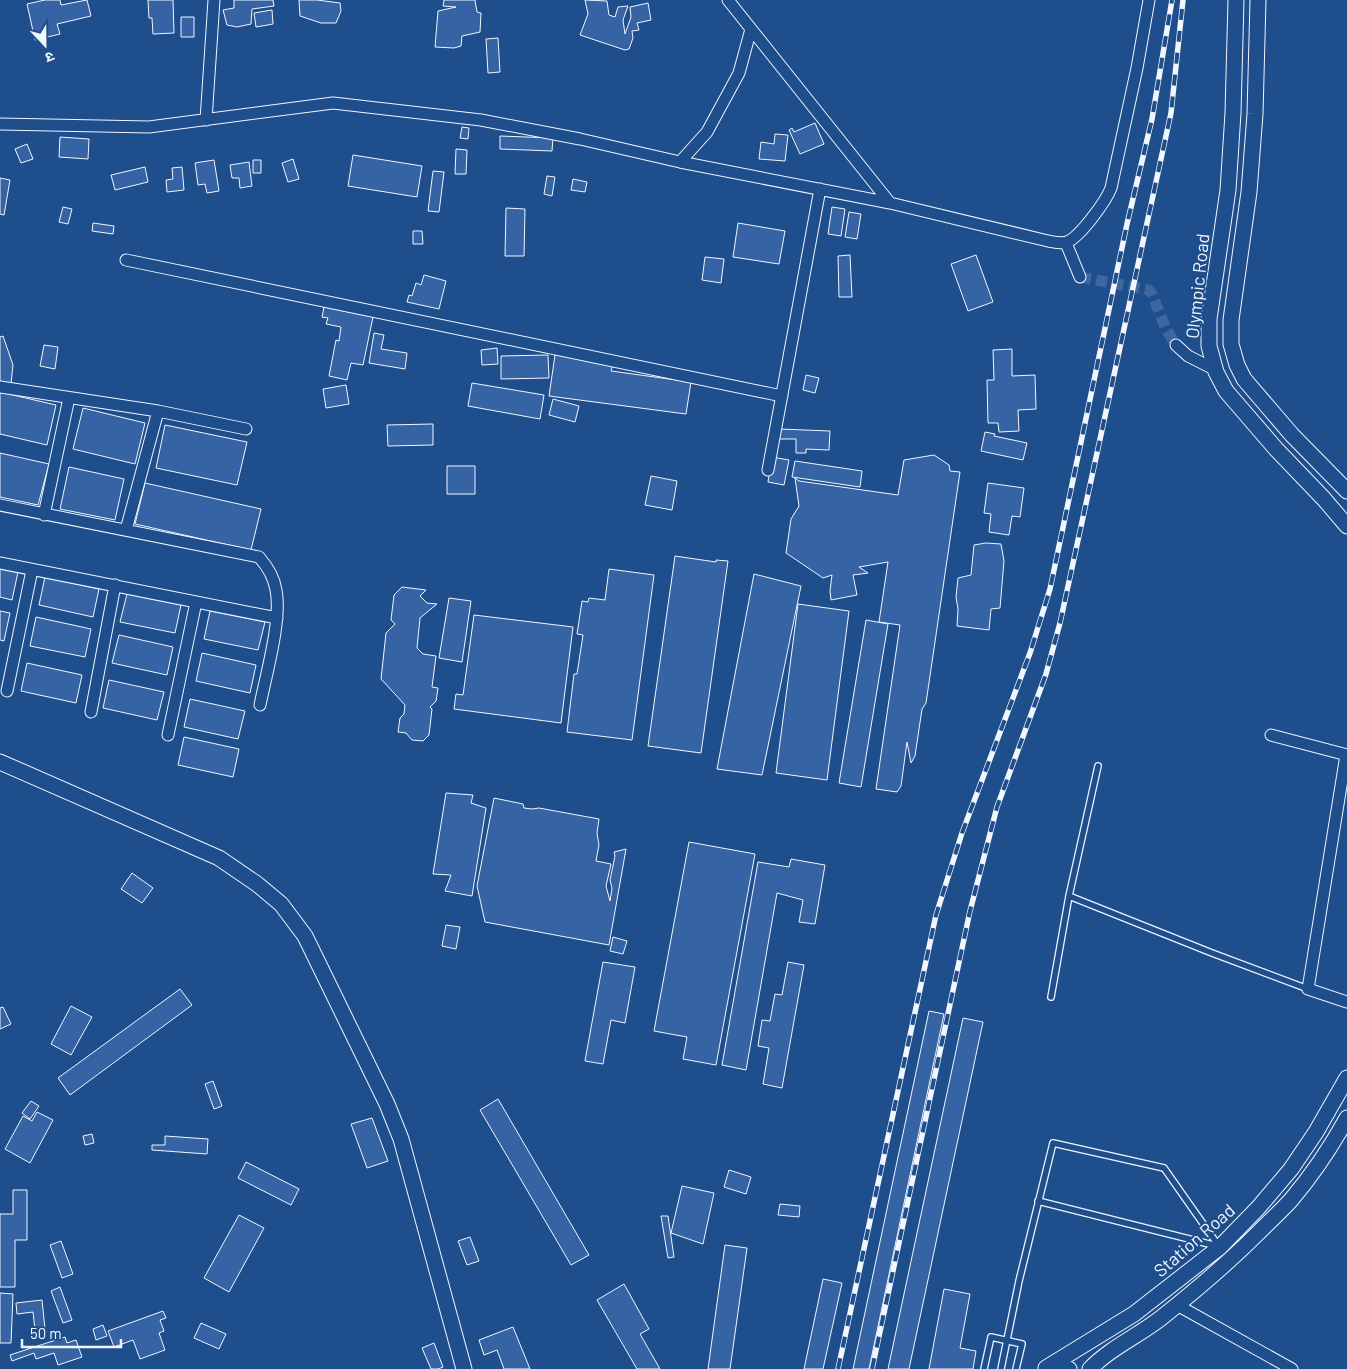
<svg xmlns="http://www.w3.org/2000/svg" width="1347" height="1369" viewBox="0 0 1347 1369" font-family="Barlow,'Noto Sans Devanagari',sans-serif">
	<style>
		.building { fill: #3563a3; stroke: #f2f6ff }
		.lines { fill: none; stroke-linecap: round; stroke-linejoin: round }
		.minor-tunnel { stroke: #3f679d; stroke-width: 11; stroke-dasharray: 11 5.5; stroke-linecap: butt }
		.service-casing { stroke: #f2f6ff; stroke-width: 8 }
		.minor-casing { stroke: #f2f6ff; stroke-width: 13 }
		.tertiary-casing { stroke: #f2f6ff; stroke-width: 17 }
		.service { stroke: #1f4e8c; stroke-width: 5.5 }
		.minor { stroke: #1f4e8c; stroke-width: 11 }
		.tertiary { stroke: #1f4e8c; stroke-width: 15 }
		.rail-casing { stroke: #f2f6ff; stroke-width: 5.5 }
		.rail { stroke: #1f4e8c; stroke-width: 4; stroke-dasharray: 11; stroke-linecap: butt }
		.labels { text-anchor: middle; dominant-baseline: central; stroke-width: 4; stroke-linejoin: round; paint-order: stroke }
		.street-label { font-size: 18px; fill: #f2f6ff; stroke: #1f4e8c }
	</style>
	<rect width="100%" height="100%" fill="#1f4e8c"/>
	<path class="building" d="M45,0H60L61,5L87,0L91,16L57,24L60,34L35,40L27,4Z
		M148,0H173L174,33L153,34L152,18H149Z
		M234,0H273L274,6L252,9L251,24L237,27L227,25L223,10L234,8Z
		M299,0H317L340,3L341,11L336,23H321L300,16Z
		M444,0H475L477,12L481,13L480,32L462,36L461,46L454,48L435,47L438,11L456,7L443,6Z
		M585,0L607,1L609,15L615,17L618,7L628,6L623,20L625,34L631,17L630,7L648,3L651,20L637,23L639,30L632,31L633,38L629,49L625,50L580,35L588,14Z
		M272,10L273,24L256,27L254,13Z
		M181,17H194V37H181Z
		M498,38L500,72L488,73L486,39Z
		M815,123L824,144L800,154L789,130L792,128L794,132Z
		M462,127L469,128L468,139L460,138Z
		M775,134L788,135L785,161L759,159L761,142L774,144Z
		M500,136L553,138L552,151L500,149Z
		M60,137L89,139L88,159L59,157Z
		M27,144L33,159L21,163L15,149Z
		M456,149L467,150L466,174H455Z
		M353,155L422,166L417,197L348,186Z
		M293,159L299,179L288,182L282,163Z
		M214,160L219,191L207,193L205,184L198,185L195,163Z
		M253,160H261V173H253Z
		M249,162L252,186L240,188L239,178H232L230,165Z
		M145,167L148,182L115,190L111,175Z
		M182,167L184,190L167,192L166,180L173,179L172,168Z
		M433,171L444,172L439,212L428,211Z
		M547,176L555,177L552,196L544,194Z
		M0,178L10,180L4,215L0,214Z
		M573,179L587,182L585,192L571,190Z
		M63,207L72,209L68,224L59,222Z
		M832,207L845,209L841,236L828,234Z
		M506,208L525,209L524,256H505Z
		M849,212L861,214L857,239L845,237Z
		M93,223L114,226L113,234L92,231Z
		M738,223L785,231L779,264L733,257Z
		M413,231H422L423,244H413Z
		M850,255L852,297H839L838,256Z
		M976,255L993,302L968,311L951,264Z
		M705,257L724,259L721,283L702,280Z
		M424,275L446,281L439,309L407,302L409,295L412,296L416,283L421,285Z
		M324,307L373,317L363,365L351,363L347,380L329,376L336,340L339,341L341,327L326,324L328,318L322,317Z
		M374,333L384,335L381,349L407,353L405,369L369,363Z
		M3,336L13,365L11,384L0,383V337Z
		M44,345L58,347L55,369L40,366Z
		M497,348L498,364L482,365L481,350Z
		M1012,349V376L1035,375L1036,409L1018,410L1019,431L999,432L998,423H988L987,380H994L993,350Z
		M548,355L549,378L501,379V356Z
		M555,355L613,363L611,371L691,382L686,414L549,396Z
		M806,375L819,378L815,393L803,390Z
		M472,383L544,395L540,419L468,406Z
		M346,385L349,404L326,408L323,389Z
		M0,392L56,405L47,445L0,434Z
		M553,399L579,406L575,422L549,415Z
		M83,408L145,423L135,464L73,449Z
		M433,424V445L388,446L387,425Z
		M165,425L247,442L237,485L156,468Z
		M779,429L830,431L829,450L806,449V453H796V439H779Z
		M985,432L995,434L994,436L1027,443L1023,460L981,451Z
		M0,453L49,464L38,505L0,497Z
		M934,455L949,465L950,471L960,472L926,703L922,709L915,756L911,763L907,742L901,786L897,792L876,789L900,625L879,622L888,562L859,567L868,573L853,575L857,595L831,600L830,591L832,575L823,578L786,553L791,519L799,506L795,478L799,481L898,495L904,460Z
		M772,457L789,460L784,485L768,482Z
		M795,461L862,471L860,487L792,477Z
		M447,466H475V494H447Z
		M69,467L124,479L115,520L60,509Z
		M651,476L677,481L672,510L645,505Z
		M145,483L261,509L251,550L135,524Z
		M988,483L1024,488L1020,517L1012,516L1009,535L989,532L991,514L984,513Z
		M986,543L1001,544L1004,561L1000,608L991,609L989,630L957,626L958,609L956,597L958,578L971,575L974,545Z
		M675,556L716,562V560L728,561L701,753L648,746Z
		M0,568L18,572L12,600L0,597Z
		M609,569L654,575L632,740L567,732L574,674H577L583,635L577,634L582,601L588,602L589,598L605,600Z
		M754,574L801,586L762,775L717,769Z
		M45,577L99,589L93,617L39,605Z
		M402,587L426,590L420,596L427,603L437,604L420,618L417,648L423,654L436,656L432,687L438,688L436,701L430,707L432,709L429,735L423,741L412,740L406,733L398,732L400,718L404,714L405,705L381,679L386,633L395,624L391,620L394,595Z
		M127,594L181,605L175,633L120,622Z
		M449,598L471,601L462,662L439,658Z
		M798,604L849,611L827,780L776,773Z
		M0,611L10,613L4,641L0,640Z
		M210,611L265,622L258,650L204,639Z
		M474,615L573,627L561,723L454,709L456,694L463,695Z
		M36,617L91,629L85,657L30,646Z
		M866,620L888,624L861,787L839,783Z
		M119,635L173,647L167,675L112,663Z
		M202,653L256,665L250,693L196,681Z
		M27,663L82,675L76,703L21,691Z
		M109,680L164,692L157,720L103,708Z
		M190,699L245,711L238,739L184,727Z
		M184,737L239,749L233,777L178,765Z
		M446,793L473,795L471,803L486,808L472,896L445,891L451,875L433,874Z
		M494,798L523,804L524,808L532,809L539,808L599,819L597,833L599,845L596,861L611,864L606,886L610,901L612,888L610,880L615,856L614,852L626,849L609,945L485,922L477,886Z
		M689,842L755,854L716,1065L683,1059L687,1037L654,1031Z
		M791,859L825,865L815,924L799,922L803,900L777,893L746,1070L722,1065L758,862L789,867Z
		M132,873L153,888L142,903L121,889Z
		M446,925L460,927L456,949L442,946Z
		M613,937L627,941L623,954L610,951Z
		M603,962L635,967L625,1023L611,1020L603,1064L585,1061Z
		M788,962L804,965L782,1088L763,1084L769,1048L758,1046L762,1020L770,1021L775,994L782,995Z
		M180,989L192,1005L70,1095L58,1078Z
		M71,1006L92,1017L71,1055L51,1044Z
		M3,1007L11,1024L0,1029V1008Z
		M929,1011L944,1014L869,1369H853Z
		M963,1018L983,1022L909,1369H888Z
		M213,1081L222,1106L214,1109L205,1084Z
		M498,1099L589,1255L571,1265L480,1110Z
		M31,1101L39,1106L30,1119L22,1113Z
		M37,1112L53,1120L30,1163L5,1149L23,1116L32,1121Z
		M372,1118L388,1161L367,1168L351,1124Z
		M92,1134L94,1143L85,1145L83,1136Z
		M165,1136L208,1139L207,1154L152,1150V1145H165Z
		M246,1162L299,1189L291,1205L238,1178Z
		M729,1170L751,1177L746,1194L724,1187Z
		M682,1186L714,1193L703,1244L671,1233Z
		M13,1190H27V1240H15V1287H0V1214H13Z
		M780,1204L800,1206L799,1217L778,1215Z
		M239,1215L264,1228L229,1292L204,1278Z
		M661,1216H668L674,1257L668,1258Z
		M470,1237L479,1261L467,1265L458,1241Z
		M61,1241L73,1274L62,1278L50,1245Z
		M725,1245L747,1248L730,1369H708Z
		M823,1279L842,1283L823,1369H804Z
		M624,1284L649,1329L640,1334L660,1369H637L597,1300Z
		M60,1287L72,1320L63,1323L51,1291Z
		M944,1289L970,1294L960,1348L976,1351L973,1369H929Z
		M0,1293L13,1294L11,1343H0Z
		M42,1300L45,1329L35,1330L33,1312L17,1314L16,1303Z
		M163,1311L166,1318L160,1320L164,1331L159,1333L165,1350L140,1359L133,1340L114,1347L108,1331Z
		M201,1323L226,1334L219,1349L194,1338Z
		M103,1325L107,1336L96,1340L93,1329Z
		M513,1327L530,1369H504L497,1350L484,1355L479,1340Z
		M65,1337L67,1343L76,1340L82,1357L58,1365L54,1353L36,1359L34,1353L12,1361L10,1355Z
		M434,1343L443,1367L438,1369H431L422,1348Z"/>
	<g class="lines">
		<path class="minor-tunnel" d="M1080,277L1149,290L1152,294L1166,329L1176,345"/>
		<g class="service-casing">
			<path id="service" d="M1069,896L1212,953L1308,989
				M1051,997L1069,896L1098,766
				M1038,1201L1217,1246
				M984,1369L991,1337L1022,1344L1016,1369
				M1001,1369L1019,1281L1053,1143L1164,1168L1218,1245"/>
		</g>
		<g class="minor-casing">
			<path id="minor" d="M728,0L890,203
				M206,120L214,0
				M0,124L149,127L333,103L481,120L580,139L680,162L890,203L1048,241C1054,242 1061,244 1067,242C1080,237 1106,201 1111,188L1137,68L1149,0
				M680,162L707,132L739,73L751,29
				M1066,243L1080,277
				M126,260L782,396
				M1176,345L1188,356L1216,370
				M0,387L158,411L246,429
				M768,470L820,189
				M0,505L259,557C267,566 274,577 276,590C282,619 266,675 260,705
				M44,515L69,398
				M126,530L158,411
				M0,563L277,618
				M7,691L32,570
				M91,712L115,585
				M168,735L196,602
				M1271,735L1347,755
				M1346,755L1308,989L1347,1002
				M1177,1305L1292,1369"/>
		</g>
		<g class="tertiary-casing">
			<path id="tertiary" d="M1236,0L1233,113L1228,190L1209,319V346L1216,372L1226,391L1276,449L1324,499L1347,526
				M1258,0L1255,114L1249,192L1231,320V344L1237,365L1244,379L1292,435L1347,491
				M0,762L219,858L257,884L281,904L305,936L387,1104L401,1139L464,1369
				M1046,1368L1134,1314L1220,1247L1258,1208L1291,1169L1316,1132L1347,1078
				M1046,1368L1056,1366L1069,1369
				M1090,1369C1110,1348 1138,1336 1161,1318C1195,1291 1228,1263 1259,1232C1269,1222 1281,1211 1291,1200C1312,1175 1331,1147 1347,1118"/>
		</g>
		<use href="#service" class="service"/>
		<use href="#minor" class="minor"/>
		<use href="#tertiary" class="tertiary"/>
		<g class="rail-casing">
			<path id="rail" d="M838,1369L936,915L962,833L1030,653L1050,589L1127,224L1152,119L1172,0
				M872,1369L970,911L997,807L1046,674L1060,623L1171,113L1183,0"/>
		</g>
		<use href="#rail" class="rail"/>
	</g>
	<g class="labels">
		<g class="street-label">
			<text transform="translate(1197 286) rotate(-84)">Olympic Road</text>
			<text transform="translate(1194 1240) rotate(-41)">Station Road</text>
		</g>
	</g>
	<g transform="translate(45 45) rotate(158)" stroke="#1f4e8c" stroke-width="4" paint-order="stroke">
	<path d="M0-4L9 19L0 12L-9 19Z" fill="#f2f6ff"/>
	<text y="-8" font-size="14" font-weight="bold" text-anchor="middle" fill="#f2f6ff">उ</text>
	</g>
	<path d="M22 1339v8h99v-8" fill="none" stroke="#f2f6ff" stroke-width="2.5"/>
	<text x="30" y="1339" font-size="15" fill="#f2f6ff" stroke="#1f4e8c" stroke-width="4" paint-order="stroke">50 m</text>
</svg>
